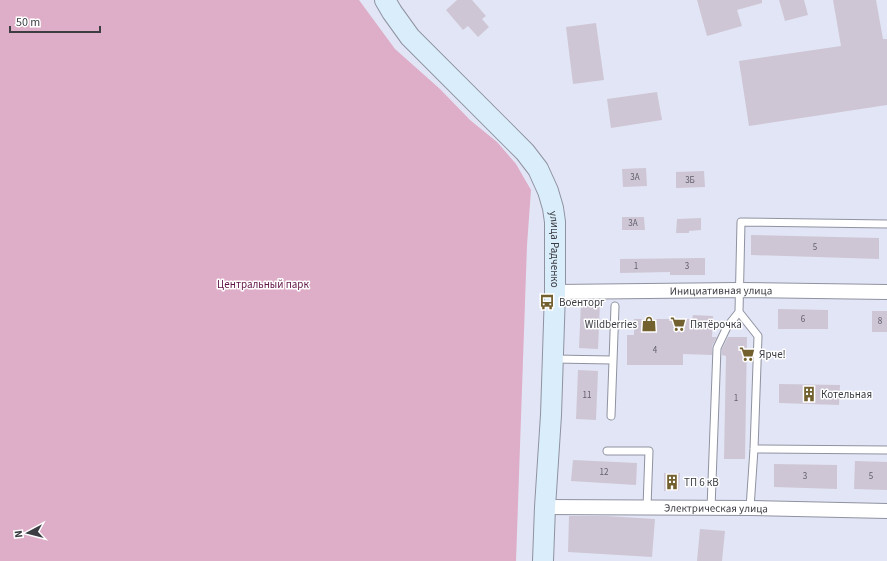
<svg xmlns="http://www.w3.org/2000/svg" width="887" height="561" viewBox="0 0 887 561" font-family="'Source Sans 3',sans-serif">
	<style>
		.green { fill: #deadc7 }
		.building { fill: #cec6d5 }
		.lines { fill: none; stroke-linecap: round; stroke-linejoin: round }
		.lane-casing { stroke: #8f92a0; stroke-width: 9 }
		.street-casing { stroke: #8f92a0; stroke-width: 16 }
		.secondary-casing { stroke: #8f92a0; stroke-width: 22 }
		.lane { stroke: #fff; stroke-width: 7 }
		.street { stroke: #fff; stroke-width: 14 }
		.secondary { stroke: #daedfb; stroke-width: 20 }
		.labels { text-anchor: middle; dominant-baseline: central; stroke-width: 3; stroke-linejoin: round; paint-order: stroke }
		.number-label { font-size: 9px; fill: #605f68 }
		.street-label { font-size: 11px; fill: #3b3d43; stroke: #fff }
		.park-label { font-size: 11px; fill: #601445; stroke: #fff }
		.poi-label { font-size: 11px; fill: #3b3d43; stroke: #fff; text-anchor: start }
	</style>
	<rect width="100%" height="100%" fill="#e2e5f5"/>
	<path class="green" d="M0,0H359L395,49L440,89L470,120L497,142L516,164L531,190L527,245L516,561H0Z"/>
	<path class="building" d="M457,0H472L486,16L482,19L489,27L478,37L468,26L463,30L446,10Z
		M697,0H762V3L737,10L742,26L707,36Z
		M779,0H804L808,15L785,21Z
		M833,0H876L883,39H887V105L749,126L739,61L841,46Z
		M596,23L604,80L573,84L566,27Z
		M657,92L662,120L611,128L607,99Z
		M646,168L647,186L623,187L622,169Z
		M704,171L705,187L676,188V172Z
		M622,217H644L645,230H622Z
		M701,218V230L689,231V233H676L677,219Z
		M751,235L879,238V259L751,255Z
		M705,258V275H670V272L620,273V259Z
		M581,301L600,302L598,349L579,348Z
		M778,309L828,310V329H778Z
		M872,311H887V332H872Z
		M693,315L713,316L712,337H717L712,346V355L683,354V365H627V335H634V319H692Z
		M728,337H747L745,459H724L726,356L722,355V349Z
		M578,370L598,371L596,420L576,419Z
		M779,384L840,385L839,405L779,403Z
		M573,460L637,463L636,485L571,481Z
		M855,461L887,462V490L854,489Z
		M774,464L837,465V489L774,487Z
		M664,473H680L679,491H664Z
		M569,516H606L655,519L652,557L568,552Z
		M700,529L725,531L722,561H697Z"/>
	<g class="lines">
		<g class="lane-casing">
			<path id="lane" d="M554,359L612,360
				M611,416L615,306
				M754,449L887,450
				M607,451H649L647,507
				M711,508L717,348L727,327L739,312
				M750,508L754,449L758,336L739,312L741,222L887,224"/>
		</g>
		<g class="street-casing">
			<g id="street">
				<path id="s1" d="M555,292L739,290L887,292"/>
				<path id="s2" d="M545,507L750,508L887,511"/>
			</g>
		</g>
		<g class="secondary-casing">
			<g id="secondary">
				<path id="s3" d="M385,0L392,12L410,37L525,152L538,169L548,191L553,208L555,222V292L551,415L545,507L543,561"/>
			</g>
		</g>
		<use href="#lane" class="lane"/>
		<use href="#street" class="street"/>
		<use href="#secondary" class="secondary"/>
	</g>
	<defs>
		<g id="bus-bare" transform="scale(1.2)"><path d="M-5-6H5V4H4V6H2V4H-2V6H-4V4H-5ZM-3.5-4V0h7V-4ZM-3.5 1.2v1.5H-2V1.2ZM2 1.2v1.5H3.5V1.2Z" fill="#73602f" stroke="#fff" stroke-width="2.5" paint-order="stroke"/></g>
		<g id="shop-bare" transform="scale(1.2)"><path d="M-5-2.5h2.3a2.7 3.5 0 0 1 5.4 0H5L5.5 6h-11ZM-1.5-2.5h3a1.5 2.3 0 0 0-3 0Z" fill="#73602f" stroke="#fff" stroke-width="2.5" paint-order="stroke"/></g>
		<g id="supermarket-bare" transform="scale(1.2)"><path d="M-6-5.5h2.5l.6 2H6L4.5 2H-2.5L-4.4-4H-6ZM-1.5 3.2a1.3 1.3 0 1 0 .1 0ZM3 3.2a1.3 1.3 0 1 0 .1 0Z" fill="#73602f" stroke="#fff" stroke-width="2.5" paint-order="stroke"/></g>
		<g id="building-bare" transform="scale(1.2)"><path d="M-4-6H4V6H1V3H-1V6H-4ZM-2.5-4.3h1.7v1.8h-1.7ZM.8-4.3h1.7v1.8H.8ZM-2.5-1h1.7V.8h-1.7ZM.8-1h1.7V.8H.8Z" fill="#73602f" stroke="#fff" stroke-width="2.5" paint-order="stroke"/></g>
	</defs>
	<g fill-rule="evenodd">
		<use href="#bus-bare" x="547" y="302"/>
		<use href="#shop-bare" x="649" y="324"/>
		<use href="#supermarket-bare" x="678" y="324"/>
		<use href="#supermarket-bare" x="747" y="354"/>
		<use href="#building-bare" x="809" y="394"/>
		<use href="#building-bare" x="672" y="482"/>
	</g>
	<g class="labels">
		<g class="number-label">
			<text x="635" y="177">3А</text>
			<text x="690" y="180">3Б</text>
			<text x="633" y="223">3А</text>
			<text x="815" y="247">5</text>
			<text x="636" y="266">1</text>
			<text x="687" y="266">3</text>
			<text x="803" y="319">6</text>
			<text x="880" y="321">8</text>
			<text x="655" y="350">4</text>
			<text x="587" y="395">11</text>
			<text x="736" y="398">1</text>
			<text x="604" y="472">12</text>
			<text x="805" y="476">3</text>
			<text x="871" y="476">5</text>
		</g>
		<g class="street-label">
			<text stroke="none"><textPath href="#s3" startOffset="312">улица Радченко</textPath></text>
			<text stroke="none"><textPath href="#s1" startOffset="166">Инициативная улица</textPath></text>
			<text stroke="none"><textPath href="#s2" startOffset="171">Электрическая улица</textPath></text>
		</g>
		<g class="park-label">
			<text x="263" y="284">Центральный парк</text>
		</g>
		<g class="poi-label">
			<text x="559" y="302">Военторг</text>
			<text x="637" y="324" text-anchor="end">Wildberries</text>
			<text x="690" y="324">Пятёрочка</text>
			<text x="759" y="354">Ярче!</text>
			<text x="821" y="394">Котельная</text>
			<text x="684" y="482">ТП 6 кВ</text>
		</g>
	</g>
	<g transform="translate(28 533) rotate(263)" stroke="#ffffff" stroke-width="3" paint-order="stroke">
	<path d="M0-3L7 15L0 10L-7 15Z" fill="#3b3d43"/>
	<text y="-6" font-size="11" font-weight="bold" text-anchor="middle" fill="#3b3d43">N</text>
	</g>
	<path d="M10 26v6h90v-6" fill="none" stroke="#3b3d43" stroke-width="2"/>
	<text x="16" y="26" font-size="12" fill="#3b3d43" stroke="#ffffff" stroke-width="3" paint-order="stroke">50 m</text>
</svg>
